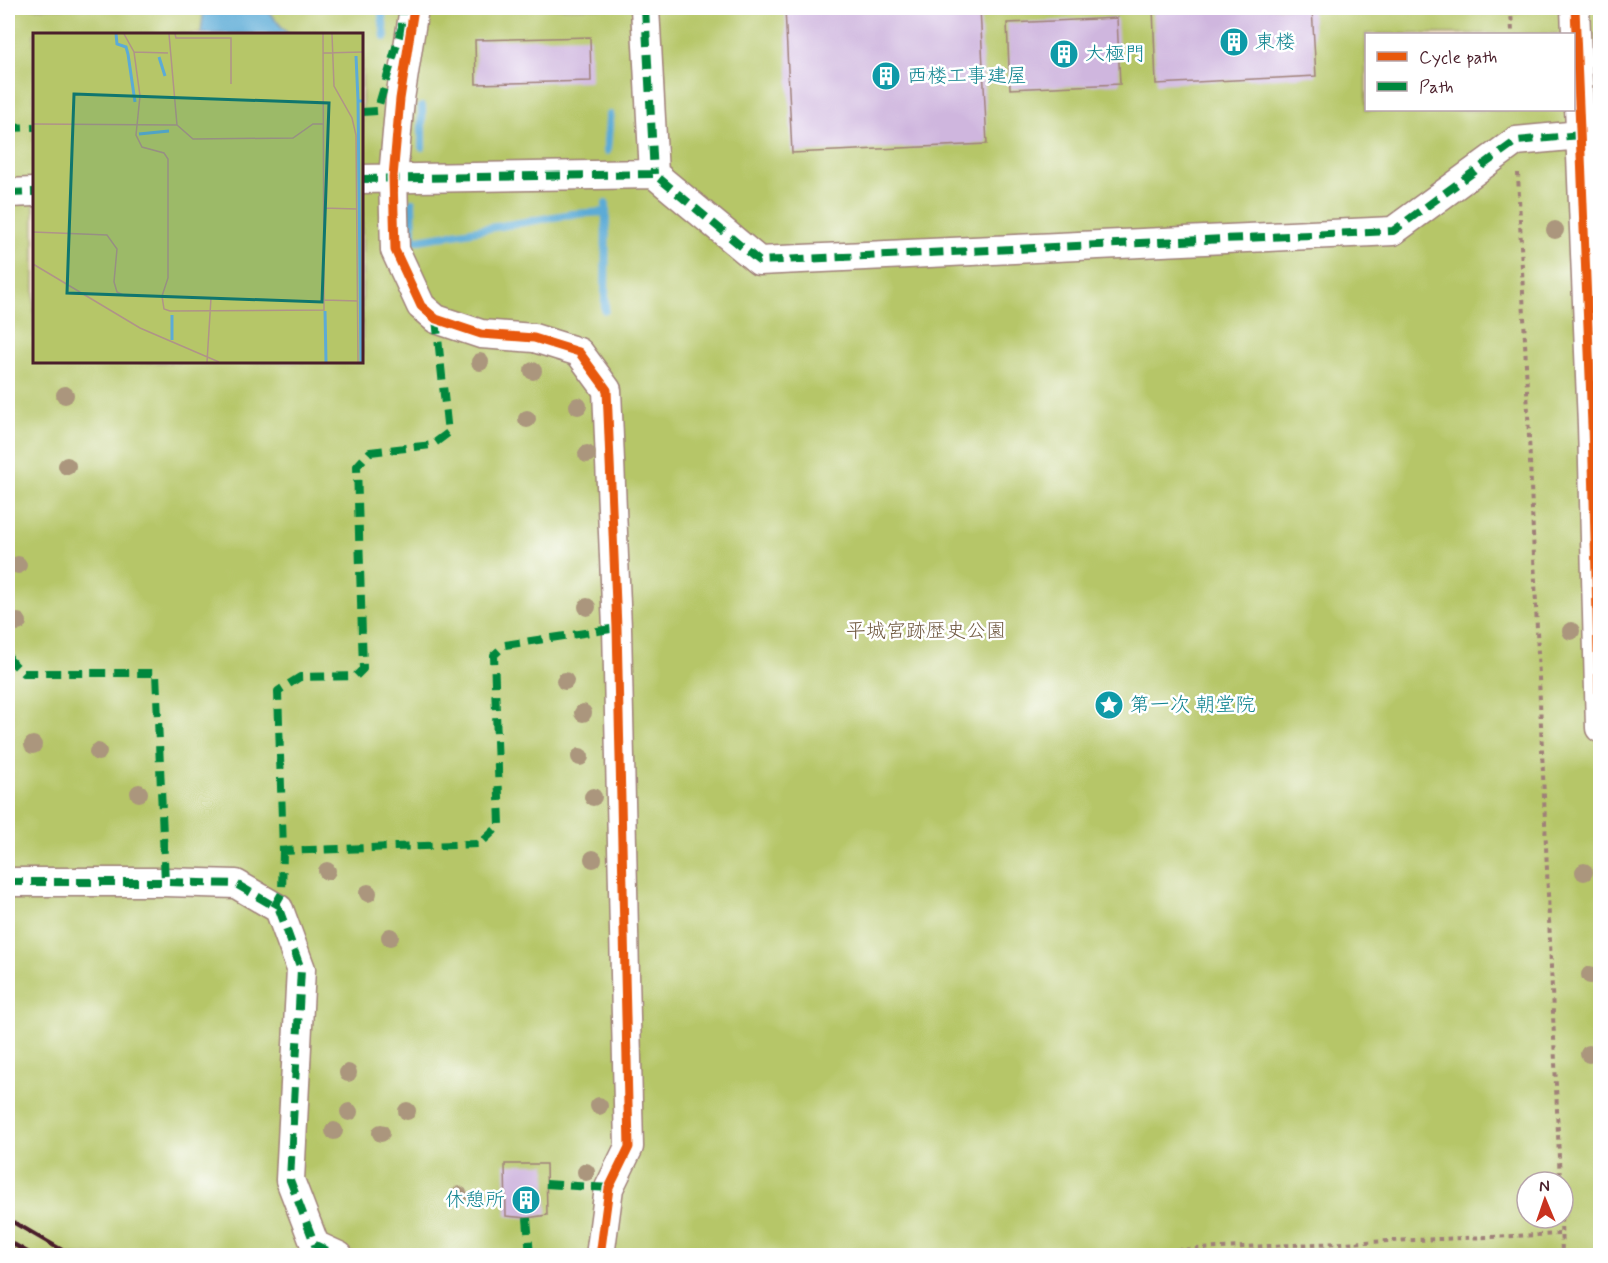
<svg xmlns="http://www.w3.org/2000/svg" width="1608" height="1263" viewBox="0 0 1608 1263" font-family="Mynerve,'Klee One',sans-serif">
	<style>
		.green { fill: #b6c668; stroke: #80724a; stroke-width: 1.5; fill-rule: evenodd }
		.water { fill: #5cabd6; stroke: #536580; stroke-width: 1.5 }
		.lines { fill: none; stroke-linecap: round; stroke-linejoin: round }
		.stream { stroke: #5cabd6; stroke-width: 8 }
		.building { fill: #cfb6de }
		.street-casing { stroke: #9f8079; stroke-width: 31 }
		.path { stroke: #9f8079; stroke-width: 4; stroke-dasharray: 4.5 4.5; stroke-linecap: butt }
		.street { stroke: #fff; stroke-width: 28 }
		.rail { stroke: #4a1f2b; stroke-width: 4.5 }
		.quiet { stroke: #00873e; stroke-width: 8; stroke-dasharray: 15 8; stroke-linecap: butt }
		.cycleway-casing { stroke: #fff; stroke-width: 13 }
		.cycleway { stroke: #e8590c; stroke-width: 9 }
		.tree { fill: #ab967d }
		.labels { text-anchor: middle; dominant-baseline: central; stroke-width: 5; stroke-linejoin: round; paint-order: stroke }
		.culture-label { font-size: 20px; fill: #0d838f; stroke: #fff; text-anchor: start }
		.park-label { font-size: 20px; fill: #705940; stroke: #fff }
		.inset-river { fill: none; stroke: #5cabd6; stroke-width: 3 }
		.inset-road { fill: none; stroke: #b09389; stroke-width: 1.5 }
		.view { fill: #0f766e; fill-opacity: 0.15; stroke: #0f766e; stroke-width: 3 }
		.inset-edge { fill: none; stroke: #4a1f2b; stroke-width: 3 }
	</style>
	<rect width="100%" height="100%" fill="#fff"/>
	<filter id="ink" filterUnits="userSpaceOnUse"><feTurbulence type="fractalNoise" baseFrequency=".0167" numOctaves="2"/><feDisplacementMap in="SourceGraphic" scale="12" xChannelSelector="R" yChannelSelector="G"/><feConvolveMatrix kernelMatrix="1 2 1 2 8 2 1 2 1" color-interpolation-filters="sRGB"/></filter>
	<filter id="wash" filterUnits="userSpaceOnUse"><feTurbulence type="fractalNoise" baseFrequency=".008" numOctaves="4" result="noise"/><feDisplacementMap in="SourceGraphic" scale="24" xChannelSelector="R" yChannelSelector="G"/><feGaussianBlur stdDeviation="1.35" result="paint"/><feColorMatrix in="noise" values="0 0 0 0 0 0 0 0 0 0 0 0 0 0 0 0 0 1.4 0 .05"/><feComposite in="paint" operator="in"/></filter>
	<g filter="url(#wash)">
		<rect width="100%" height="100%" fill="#f4e1c7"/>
		<path class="green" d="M8,8H1600V1255H8ZM34,34H362V362H34ZM1366,34H1574V110H1366ZM1527,1182H1563V1218H1527Z"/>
		<path class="water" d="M204,8H265L288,34H201Z"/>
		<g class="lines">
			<path class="stream" d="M381,8L385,37
				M422,107V147
				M607,151L610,115
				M412,202L413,241L572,214L606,212
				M605,310L606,204"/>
		</g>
		<g id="blocks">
			<path class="building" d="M785,8H980L987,144L792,153Z
				M1153,8H1312L1316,76L1156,84Z
				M1117,18L1120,84L1010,89L1007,23Z
				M590,37L591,81L476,84L475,40Z
				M505,1164H546L547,1215L527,1218L506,1216Z"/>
		</g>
	</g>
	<g filter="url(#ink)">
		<use href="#blocks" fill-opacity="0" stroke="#9f8079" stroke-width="1.5"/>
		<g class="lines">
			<g class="street-casing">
				<path id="street" d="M414,8L400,99L393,177L395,250L421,306L436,319L481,334L534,338L579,352L607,390L617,628L629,1147L609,1188L600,1256
					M645,8L654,174
					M1575,8L1592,425L1600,728
					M362,179L654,174L759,261L1393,231L1516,141L1580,135
					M8,193L34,192
					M8,882H165L236,884L279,909L301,969L290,1180L315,1245L339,1256"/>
			</g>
			<path class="path" d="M1511,8L1512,34
				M1518,173L1560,1182
				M1561,1218L1562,1256
				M1024,1256L1562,1234"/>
			<use href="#street" class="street"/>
			<path class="rail" d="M8,1219L72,1256
				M8,1241L34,1256"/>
			<path class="quiet" d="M645,8L654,174
				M362,112L377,111L402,27V8
				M8,128L34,127
				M362,179L654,174L759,261L1393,231L1516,141L1580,135
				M8,193L34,192
				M436,319L448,433L432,445L370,452L357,466L363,669L356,676L300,677L278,691L283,851L480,844L500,825L494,655L505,645L617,628
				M8,632L9,659L23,673H156L165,882
				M8,882H165L236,884L279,909L301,969L290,1180L315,1245L339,1256
				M274,907L282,893L283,851
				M546,1184L609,1188
				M527,1218L530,1256"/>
			<g class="cycleway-casing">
				<path id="cycleway" d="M414,8L400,99L393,177L395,250L421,306L436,319L481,334L534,338L579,352L607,390L617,628L629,1147L609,1188L600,1256
					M1575,8L1592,425L1600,728"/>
			</g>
			<use href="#cycleway" class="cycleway"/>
		</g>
		<g class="tree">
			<circle cx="1555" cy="230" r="9"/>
			<circle cx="480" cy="362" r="9"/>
			<circle cx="533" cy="371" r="9"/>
			<circle cx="65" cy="395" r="9"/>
			<circle cx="578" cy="406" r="9"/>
			<circle cx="527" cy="419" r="9"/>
			<circle cx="587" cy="454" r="9"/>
			<circle cx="67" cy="466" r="9"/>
			<circle cx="18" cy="565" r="9"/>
			<circle cx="587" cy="607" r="9"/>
			<circle cx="18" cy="622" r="9"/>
			<circle cx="1571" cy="631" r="9"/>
			<circle cx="565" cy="681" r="9"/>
			<circle cx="583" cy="713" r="9"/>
			<circle cx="33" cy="745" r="9"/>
			<circle cx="98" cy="752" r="9"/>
			<circle cx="580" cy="757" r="9"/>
			<circle cx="139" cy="793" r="9"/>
			<circle cx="593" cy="797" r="9"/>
			<circle cx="593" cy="859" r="9"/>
			<circle cx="327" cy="871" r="9"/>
			<circle cx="1584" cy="872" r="9"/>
			<circle cx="368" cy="893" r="9"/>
			<circle cx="390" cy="937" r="9"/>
			<circle cx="1590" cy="975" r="9"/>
			<circle cx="1589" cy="1054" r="9"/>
			<circle cx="348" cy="1073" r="9"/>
			<circle cx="599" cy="1106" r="9"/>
			<circle cx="407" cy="1111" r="9"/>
			<circle cx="349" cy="1112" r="9"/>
			<circle cx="334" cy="1131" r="9"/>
			<circle cx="381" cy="1133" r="9"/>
			<circle cx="586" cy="1172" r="9"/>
			<circle cx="459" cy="1195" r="9"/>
		</g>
	</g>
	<defs>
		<g id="building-disc" transform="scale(1.5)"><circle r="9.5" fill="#0f9aa8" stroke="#fff"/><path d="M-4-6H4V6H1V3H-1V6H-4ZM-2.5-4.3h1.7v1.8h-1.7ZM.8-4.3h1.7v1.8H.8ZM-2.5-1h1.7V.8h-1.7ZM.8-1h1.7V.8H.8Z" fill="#fff"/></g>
		<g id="sight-disc" transform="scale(1.5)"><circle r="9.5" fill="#0f9aa8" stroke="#fff"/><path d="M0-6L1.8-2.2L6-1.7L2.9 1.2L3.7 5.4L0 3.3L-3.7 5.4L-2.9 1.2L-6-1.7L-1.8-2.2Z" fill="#fff"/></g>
	</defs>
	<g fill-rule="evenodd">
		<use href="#building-disc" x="1234" y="42"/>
		<use href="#building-disc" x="1064" y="54"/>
		<use href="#building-disc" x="886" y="76"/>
		<use href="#sight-disc" x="1109" y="705"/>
		<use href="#building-disc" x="526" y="1200"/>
	</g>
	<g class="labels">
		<g class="culture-label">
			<text x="1255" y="42">東楼</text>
			<text x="1085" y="54">大極門</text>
			<text x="907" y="76">西楼工事建屋</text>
			<text x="1130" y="705">第一次 朝堂院</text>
			<text x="505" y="1200" text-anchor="end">休憩所</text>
		</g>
		<g class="park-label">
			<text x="926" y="631">平城宮跡歴史公園</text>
		</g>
	</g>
	<g transform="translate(33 33)">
		<rect width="330" height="330" fill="#f4e1c7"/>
		<path d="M0,1H330V329H0Z" fill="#b6c668"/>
		<path class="inset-river" d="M83,1L84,11L93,14L95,21L102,69M323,23L325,67M126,24L132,43M106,101L136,98M292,278L293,329M139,307V282M328,329L325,68H330"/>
		<path class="inset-road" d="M91,1L101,19L107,63L103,102L109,114L131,120L135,126V245L129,263L131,276L137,278L291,277L290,1M136,1L144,92M142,1L143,5H198V51M299,1L301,53L319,85L323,102L325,329M101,19L135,20M290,20L330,19M0,91L144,92L160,106L260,105L280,91H290M290,175L324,176M0,199L74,202L84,216L81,249L84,259L92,263H129M0,231L107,295L186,329M291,267L325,268M174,329L178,265"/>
		<path class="view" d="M41,61L296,70L289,269L34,260Z"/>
		<rect width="330" height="330" class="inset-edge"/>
	</g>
	<rect width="1608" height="1263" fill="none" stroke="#fff" stroke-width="30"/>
	<rect x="1365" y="33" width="210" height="78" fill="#ffffff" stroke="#b7a5aa" stroke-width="1.5"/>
	<rect x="1377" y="52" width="30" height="9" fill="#e8590c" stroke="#b7a5aa" stroke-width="1.5"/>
	<text x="1419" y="63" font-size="18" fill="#4a1f2b">Cycle path</text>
	<rect x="1377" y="82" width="30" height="9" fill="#00873e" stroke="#b7a5aa" stroke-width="1.5"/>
	<text x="1419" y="93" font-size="18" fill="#4a1f2b">Path</text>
	<g transform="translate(1545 1200) rotate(358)"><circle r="28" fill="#ffffff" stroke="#b7a5aa" stroke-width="1.5"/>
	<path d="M0-4.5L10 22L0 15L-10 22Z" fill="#c8321e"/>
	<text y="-9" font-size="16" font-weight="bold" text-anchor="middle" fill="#4a1f2b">N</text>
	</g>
</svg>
